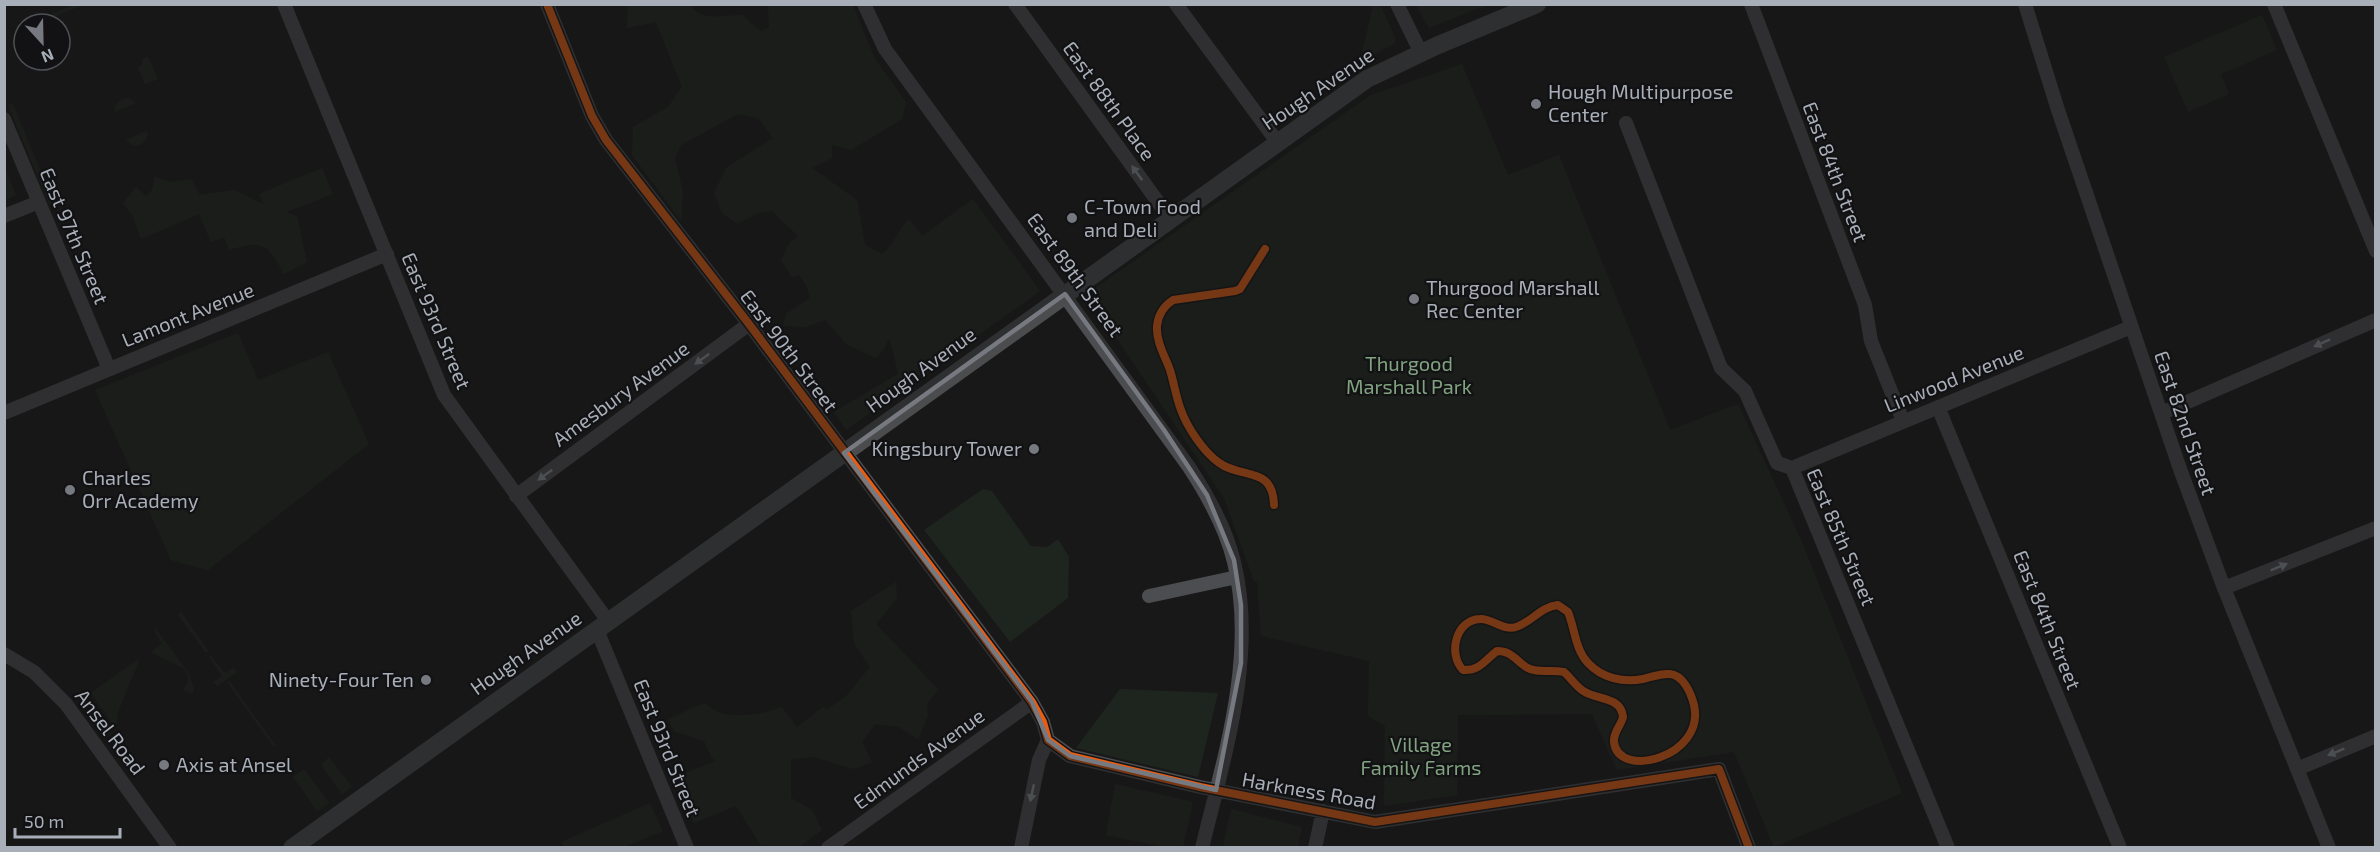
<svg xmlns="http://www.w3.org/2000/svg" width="2380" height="852" font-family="'Exo 2',sans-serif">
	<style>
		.green { fill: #1e251e }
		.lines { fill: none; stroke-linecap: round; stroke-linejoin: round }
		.street { stroke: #4c4d50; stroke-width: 14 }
		.secondary { stroke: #4b4c4e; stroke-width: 18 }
		.cycleway-casing { stroke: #121214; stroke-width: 11 }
		.cycleway { stroke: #e95d12; stroke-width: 8 }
		.oneway { fill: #8d9299 }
		.marked { fill: none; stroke: #767a80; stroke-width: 4.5; stroke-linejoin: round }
		.poi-dot { fill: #767a80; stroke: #121214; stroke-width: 2 }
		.labels { text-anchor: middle; stroke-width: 4.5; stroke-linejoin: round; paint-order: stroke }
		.street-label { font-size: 20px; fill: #a9afb8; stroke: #121214 }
		.poi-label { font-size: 20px; fill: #a9afb8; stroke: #121214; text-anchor: start }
		.park-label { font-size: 20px; fill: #81a380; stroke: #121214 }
	</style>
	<rect width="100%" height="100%" fill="#181818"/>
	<path class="green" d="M74,5H83L35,24H27Z
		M628,5H691C698,22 726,15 742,15L760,31L769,28L768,5H853L875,59L906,102L902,119L851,150L832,145V158L812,168L857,200L865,245L882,254C897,242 897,230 909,219L922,236L973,199L1040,291L846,430L834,412L898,374L891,343L888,339L885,348L876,358L846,344L825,320L805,327L783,326L786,314L810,298L806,285L799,275L792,277L781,260L790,242L799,237L772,211L758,213L737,224L722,213L714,193L727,167L773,138L758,118L738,114L681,145L675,158L683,192L681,221L632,155L633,127L668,107L682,87L656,22L627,28Z
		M1373,5H1380L1396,39L1394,44L1360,62Z
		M1416,5H1487L1429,28Z
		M2262,15L2277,50L2221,74L2229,94L2188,112L2164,57Z
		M148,57L158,79L145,84L138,68L143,63L142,59Z
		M1462,64L1508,175L1559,155L1670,430L1738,404L1802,542L1902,793L1774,847L1734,752L1617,770L1592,714L1458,715L1457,795L1384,806L1385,726L1368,716L1369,661L1261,636L1257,582L1254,581L1224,498L1087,294L1371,95Z
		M129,98L136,103L115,112L114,107L122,99Z
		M13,104L53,202L49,204L8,105Z
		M146,131L148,133C147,142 141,146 132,145L126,140Z
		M4,167L16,195L5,200H4Z
		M322,168L333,194L286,212L297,216L307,262L284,274C267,244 264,239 229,250L224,237L211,242L199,214L141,239L133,217L123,203L136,187L146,196L152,190L155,176L169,182L191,179L200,195L235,190L264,205L259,194Z
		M238,333L258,380L328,352L369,444L208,570L171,560L95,390Z
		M983,489L992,491L1031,546L1047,547L1058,539L1069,557L1068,598L1010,642L924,530Z
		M896,582L897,598L876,624L938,689L927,704L928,716L918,739L899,727L875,724L862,742L872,762L854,769L813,757L791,759V798L812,810L822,830L799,847H762L736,806L694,823L675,777L716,761L712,758L704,741L674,731L668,719L704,703C709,706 715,711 720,713C734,718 770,714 781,706L797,727L823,707L827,710L847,695L870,667L854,644L851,611Z
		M181,612L208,650V652H205L178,615Z
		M155,628L188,672L194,689L192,694L183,690L189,679L185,669L151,652L162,643L154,631Z
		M210,655L225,673L233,668L237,672L217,686L213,682L222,676L209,657Z
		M140,658L118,712L116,729L91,693Z
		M227,682H230L276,746H273Z
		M1120,689L1218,693L1198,777L1076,748Z
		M329,757L352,787L342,794L321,765Z
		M304,769L329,803L317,811L293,777Z
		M1115,784L1193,802L1183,847H1165L1106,835Z
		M650,803L663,831L624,847H564L561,842Z
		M1231,809L1302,827L1298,847H1223Z"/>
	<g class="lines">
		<path class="street" d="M284,4L444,395L608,621
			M547,4L592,116L606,140L749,324L1032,702L1043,722L1048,740L1070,756L1200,787L1375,822L1719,769L1749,848
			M864,4L885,49L1189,467C1208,496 1226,528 1234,562C1257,655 1224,757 1202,848
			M1015,4L1171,220
			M1176,4L1278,143
			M1397,4L1421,53
			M1751,4L1865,305L1871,341L1903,421
			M2025,4L2058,110L2180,469L2224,588L2329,848
			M2274,4L2376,251
			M4,119L109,369
			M1626,123L1721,368L1745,391L1777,463L1792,468L1948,848
			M4,216L39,202
			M1938,407L2120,848
			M4,413L387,254
			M2162,413L2376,320
			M1792,468L2131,327
			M516,496L749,324
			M2224,588L2376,528
			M1149,596L1237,577
			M597,630L687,848
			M4,654L34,672L66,704L170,848
			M2297,769L2376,736
			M828,848L1032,702
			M1021,848L1039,760L1048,740
			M1315,848L1323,811"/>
		<path class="secondary" d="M292,848L1367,79L1436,46L1537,4"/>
		<defs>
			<path id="cycleway" d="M547,4L592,116L606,140L749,324L1032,702L1043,722L1048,740L1070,756L1200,787L1375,822L1719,769L1749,848
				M1265,249L1240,289L1235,291L1173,300C1164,306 1158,315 1157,326C1156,342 1165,356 1170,370C1174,383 1176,397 1181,410C1187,427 1203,451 1218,462C1241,480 1273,465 1274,505
				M1558,605L1568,612C1575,629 1575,649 1588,663C1602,678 1623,683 1643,679C1652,677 1661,673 1670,674C1683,675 1691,693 1694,705C1706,757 1618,780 1614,742C1613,732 1621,726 1623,717C1621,697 1599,700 1585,692C1577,688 1571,678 1564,672C1551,669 1536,674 1526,667C1515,660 1512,651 1497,651C1485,660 1480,671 1463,670C1448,655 1455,620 1480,619C1492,618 1503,631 1516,627C1532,622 1540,607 1558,605Z"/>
		</defs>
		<use href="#cycleway" class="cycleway-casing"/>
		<use href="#cycleway" class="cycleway"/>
	</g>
	<defs><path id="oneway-solid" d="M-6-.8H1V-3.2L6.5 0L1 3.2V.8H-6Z" transform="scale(1.5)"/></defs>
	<g class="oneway">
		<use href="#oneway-solid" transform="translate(1137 173) rotate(-126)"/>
		<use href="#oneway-solid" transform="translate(2322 343) rotate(156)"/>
		<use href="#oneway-solid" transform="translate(702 359) rotate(144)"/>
		<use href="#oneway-solid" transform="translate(545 475) rotate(144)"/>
		<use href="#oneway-solid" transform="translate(2279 567) rotate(-22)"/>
		<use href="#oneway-solid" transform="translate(2336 752) rotate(158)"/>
		<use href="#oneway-solid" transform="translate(1032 793) rotate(102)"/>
	</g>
	<path d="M0 0H2380V852H0ZM1065,294L1164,430L1207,495L1234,560L1241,605V663L1216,790L1070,756L1048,740L1032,702L844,453Z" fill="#181818" fill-opacity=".55" fill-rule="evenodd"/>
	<path class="marked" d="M1065,294L1164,430L1207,495L1234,560L1241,605V663L1216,790L1070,756L1048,740L1032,702L844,453Z"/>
	<g class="poi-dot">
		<circle cx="1536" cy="104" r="6"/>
		<circle cx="1072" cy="218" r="6"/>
		<circle cx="1414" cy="299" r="6"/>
		<circle cx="1034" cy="449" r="6"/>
		<circle cx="70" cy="490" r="6"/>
		<circle cx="426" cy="680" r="6"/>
		<circle cx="164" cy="765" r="6"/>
	</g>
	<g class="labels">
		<g class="street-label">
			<text transform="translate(1318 89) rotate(-34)" y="7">Hough Avenue</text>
			<text transform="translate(1109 101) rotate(54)" y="7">East 88th Place</text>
			<text transform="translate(1835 172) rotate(69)" y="7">East 84th Street</text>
			<text transform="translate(74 236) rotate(67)" y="7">East 97th Street</text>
			<text transform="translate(1075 275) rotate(54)" y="7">East 89th Street</text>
			<text transform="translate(188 315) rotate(-22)" y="7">Lamont Avenue</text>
			<text transform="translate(436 321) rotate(67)" y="7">East 93rd Street</text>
			<text transform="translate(789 351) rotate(53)" y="7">East 90th Street</text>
			<text transform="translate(921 370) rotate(-36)" y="7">Hough Avenue</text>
			<text transform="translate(1954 379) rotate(-22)" y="7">Linwood Avenue</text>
			<text transform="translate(621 394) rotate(-36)" y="7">Amesbury Avenue</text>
			<text transform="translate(2185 423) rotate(71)" y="7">East 82nd Street</text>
			<text transform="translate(1841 537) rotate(67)" y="7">East 85th Street</text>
			<text transform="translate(2047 620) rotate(68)" y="7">East 84th Street</text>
			<text transform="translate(526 653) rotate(-35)" y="7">Hough Avenue</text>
			<text transform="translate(110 732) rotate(53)" y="7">Ansel Road</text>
			<text transform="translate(667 748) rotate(68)" y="7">East 93rd Street</text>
			<text transform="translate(919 759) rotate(-36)" y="7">Edmunds Avenue</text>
			<text transform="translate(1309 791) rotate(10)" y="7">Harkness Road</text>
		</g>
		<g class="poi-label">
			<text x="1548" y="99">Hough Multipurpose<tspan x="1548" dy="23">Center</tspan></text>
			<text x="1084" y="214">C-Town Food<tspan x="1084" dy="23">and Deli</tspan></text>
			<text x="1426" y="295">Thurgood Marshall<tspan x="1426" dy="23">Rec Center</tspan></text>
			<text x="1022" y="456" text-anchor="end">Kingsbury Tower</text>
			<text x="82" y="485">Charles<tspan x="82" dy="23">Orr Academy</tspan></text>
			<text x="414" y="687" text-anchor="end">Ninety-Four Ten</text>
			<text x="176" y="772">Axis at Ansel</text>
		</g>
		<g class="park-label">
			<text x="1409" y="371">Thurgood<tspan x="1409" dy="23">Marshall Park</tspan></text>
			<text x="1421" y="752">Village<tspan x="1421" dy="23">Family Farms</tspan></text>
		</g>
	</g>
	<rect width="2380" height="852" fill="none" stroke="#a9afb8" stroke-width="12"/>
	<g transform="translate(42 42) rotate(158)"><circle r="28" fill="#121214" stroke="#4e5156" stroke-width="1.5"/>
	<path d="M0-4.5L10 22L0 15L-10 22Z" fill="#767a80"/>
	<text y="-9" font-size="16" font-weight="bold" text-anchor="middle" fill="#a9afb8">N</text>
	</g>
	<path d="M15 828v9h105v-9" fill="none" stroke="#a9afb8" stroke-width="3"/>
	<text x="24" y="828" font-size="18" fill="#a9afb8" stroke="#121214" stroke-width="4.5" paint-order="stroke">50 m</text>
</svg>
